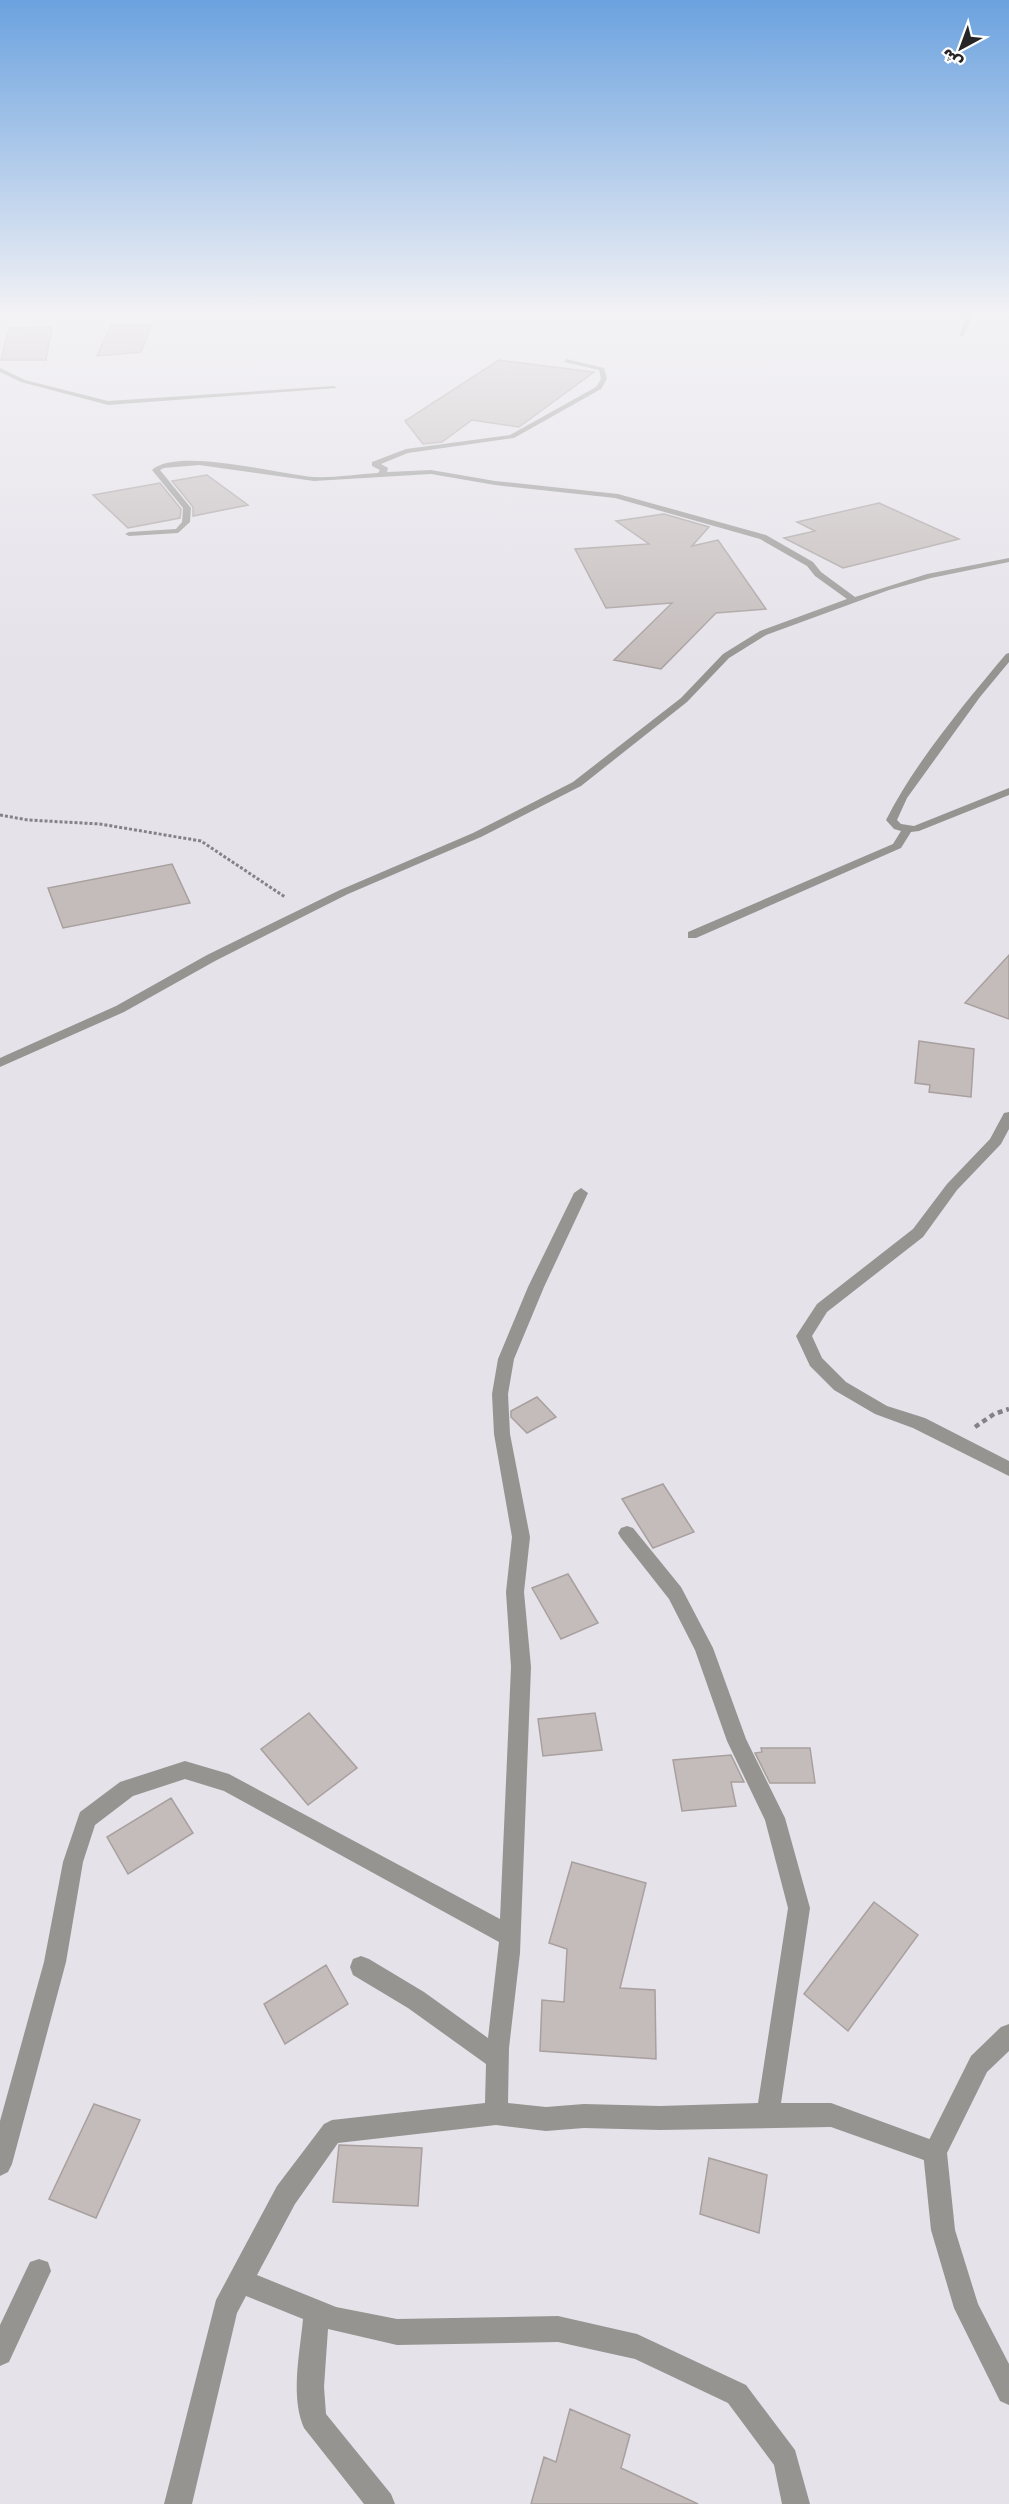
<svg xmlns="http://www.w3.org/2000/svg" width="1009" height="2504" font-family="'DejaVu Sans','Noto Naskh Arabic',sans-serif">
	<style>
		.building { fill: #c4bcbb; stroke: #a8a09f; stroke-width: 1.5 }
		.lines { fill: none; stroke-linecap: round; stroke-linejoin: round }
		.path-far1 { stroke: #848287; stroke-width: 3; stroke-dasharray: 3 2; stroke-linecap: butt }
		.path { stroke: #848287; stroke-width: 4.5; stroke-dasharray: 5 4; stroke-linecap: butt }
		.service { fill: #959491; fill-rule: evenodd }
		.minor { fill: #959491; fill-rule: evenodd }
		.tertiary { fill: #959491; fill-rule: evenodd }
	</style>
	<rect width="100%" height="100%" fill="#e5e2e9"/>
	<path class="building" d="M111,325H152L141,352L97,356Z
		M52,327L46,360H1L9,328Z
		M499,360L594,372L519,427L472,420L442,442L423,444L405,421Z
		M207,475L248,505L193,516V507L172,481Z
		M160,483L181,509L180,518L128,528L93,495Z
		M879,503L959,539L843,568L784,538L815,531L797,522Z
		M664,514L709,527L692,546L718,540L766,609L716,613L661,669L614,660L672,603L606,608L575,549L649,544L616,521Z
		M172,864L190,903L63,928L48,888Z
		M1009,955V1019L965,1003Z
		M919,1041L974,1049L971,1097L929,1092L930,1085L915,1083Z
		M537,1397L556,1417L527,1433L511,1417V1411Z
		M663,1484L694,1532L653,1548L622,1499Z
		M568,1574L598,1623L561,1639L532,1588Z
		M309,1713L357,1768L308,1805L261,1749Z
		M595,1713L602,1750L543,1756L538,1719Z
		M761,1748H810L815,1783H770L755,1753L762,1752Z
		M731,1755L744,1782H731L736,1806L682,1811L673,1760Z
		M171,1798L193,1833L128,1874L107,1837Z
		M572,1862L646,1883L620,1988L655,1990L656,2059L540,2051L542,2000L564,2002L567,1949L549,1943Z
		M874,1902L918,1935L848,2031L804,1994Z
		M326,1965L348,2004L285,2044L264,2004Z
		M94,2104L140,2120L96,2218L49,2199Z
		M339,2145L422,2148L418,2206L333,2202Z
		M709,2158L767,2175L759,2233L700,2214Z
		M570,2409L630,2435L621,2468L698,2504H531L544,2457L556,2462Z"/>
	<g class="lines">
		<path class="path-far1" d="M0,815L28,820L100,824L201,841L285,897"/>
		<path class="path" d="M975,1427L994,1414L1009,1409"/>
		<path class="service" d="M967,316H973L963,336H959Z"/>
		<path class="minor" d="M566,359L604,368L607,379L601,389L514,438L408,453L381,464L388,468L387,472L431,470L495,481L618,494L766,535L813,562L821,572L855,597L927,574L1009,558V562L931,578L889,590L766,635L729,658L687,702L581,786L481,837L348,894L215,961L124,1012L0,1067V1058L116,1006L207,955L340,890L473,833L573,782L681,698L723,654L760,631L847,599L815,576L807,566L760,539L615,498L495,485L431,474L314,481L199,465L164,468L160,470L191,508L190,522L178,533L129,536L125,534L129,532L176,529L182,522L183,508L152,470C177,447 278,474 313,477C334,478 357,474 378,473L380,470L372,466V462L406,449L510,435L596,387L601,379L599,370L564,362Z
			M0,368L25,380L108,401L334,386L337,388L108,405L21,382L0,372Z
			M1009,653V662L980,697L907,798L897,820L901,824L914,826L1009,788V795L919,831L911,832L901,848L696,938H688V932L893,844L901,831L894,829L886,820C914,764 965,703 1006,654Z
			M1009,1112V1129L1001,1144L957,1190L923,1237L827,1312L812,1336L822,1358L846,1382L887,1406L925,1418L1009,1461V1476L913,1428L875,1414L834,1390L810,1366L796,1336L817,1304L913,1229L947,1184L990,1139L1004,1113Z
			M581,1188L588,1193L544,1287L514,1359L508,1394L510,1434L530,1537L524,1592L531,1667L520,1953L509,2048L508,2103L546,2107L584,2104L660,2106L758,2103L788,1908L765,1820L727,1741L695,1650L669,1599L621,1538L618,1533L621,1528L627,1526L633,1528L681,1587L713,1648L746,1739L785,1818L810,1908L781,2103H831L943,2144L947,2152L943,2160L935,2164L831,2127L660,2130L584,2128L546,2131L496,2125L338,2143L295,2204L257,2275L336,2307L397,2319L558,2316L637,2334L746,2385L795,2450L810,2504H782L774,2465L728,2403L635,2359L558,2342L397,2345L328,2329L324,2387L326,2414L391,2494L395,2504H364L304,2428C290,2396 300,2353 303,2319L246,2296L237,2313L192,2504H164L216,2300L277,2186L324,2124L332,2120L485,2103L486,2064L408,2008L353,1975L350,1967L353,1959L361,1956L369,1959L424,1992L488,2038L499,1942L224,1791L185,1779L133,1796L95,1825L83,1862L66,1962L12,2164L8,2172L0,2176V2121L44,1962L63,1862L80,1812L120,1782L185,1761L229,1774L500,1919L511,1667L506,1592L512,1537L494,1434L492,1394L498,1359L528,1287L574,1193Z
			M39,2259L48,2262L51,2271L9,2362L0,2366V2325L30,2262Z"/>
		<path class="tertiary" d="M1009,2024V2051L987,2072L947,2153L955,2230L978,2304L1009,2364V2405L1000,2401L954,2308L931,2230L923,2152L971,2056L1001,2027Z"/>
	</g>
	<linearGradient id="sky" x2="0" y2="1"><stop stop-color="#6ba2df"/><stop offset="0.47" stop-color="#f3f2f5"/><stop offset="1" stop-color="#f3f2f5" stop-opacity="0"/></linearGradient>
	<rect width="1009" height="666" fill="url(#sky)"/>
	<g transform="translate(961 48) rotate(221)" stroke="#ffffff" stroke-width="4.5" paint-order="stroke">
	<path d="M0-4.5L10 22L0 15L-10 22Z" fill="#252426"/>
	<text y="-9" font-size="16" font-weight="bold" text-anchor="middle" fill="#252426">ش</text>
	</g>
</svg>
